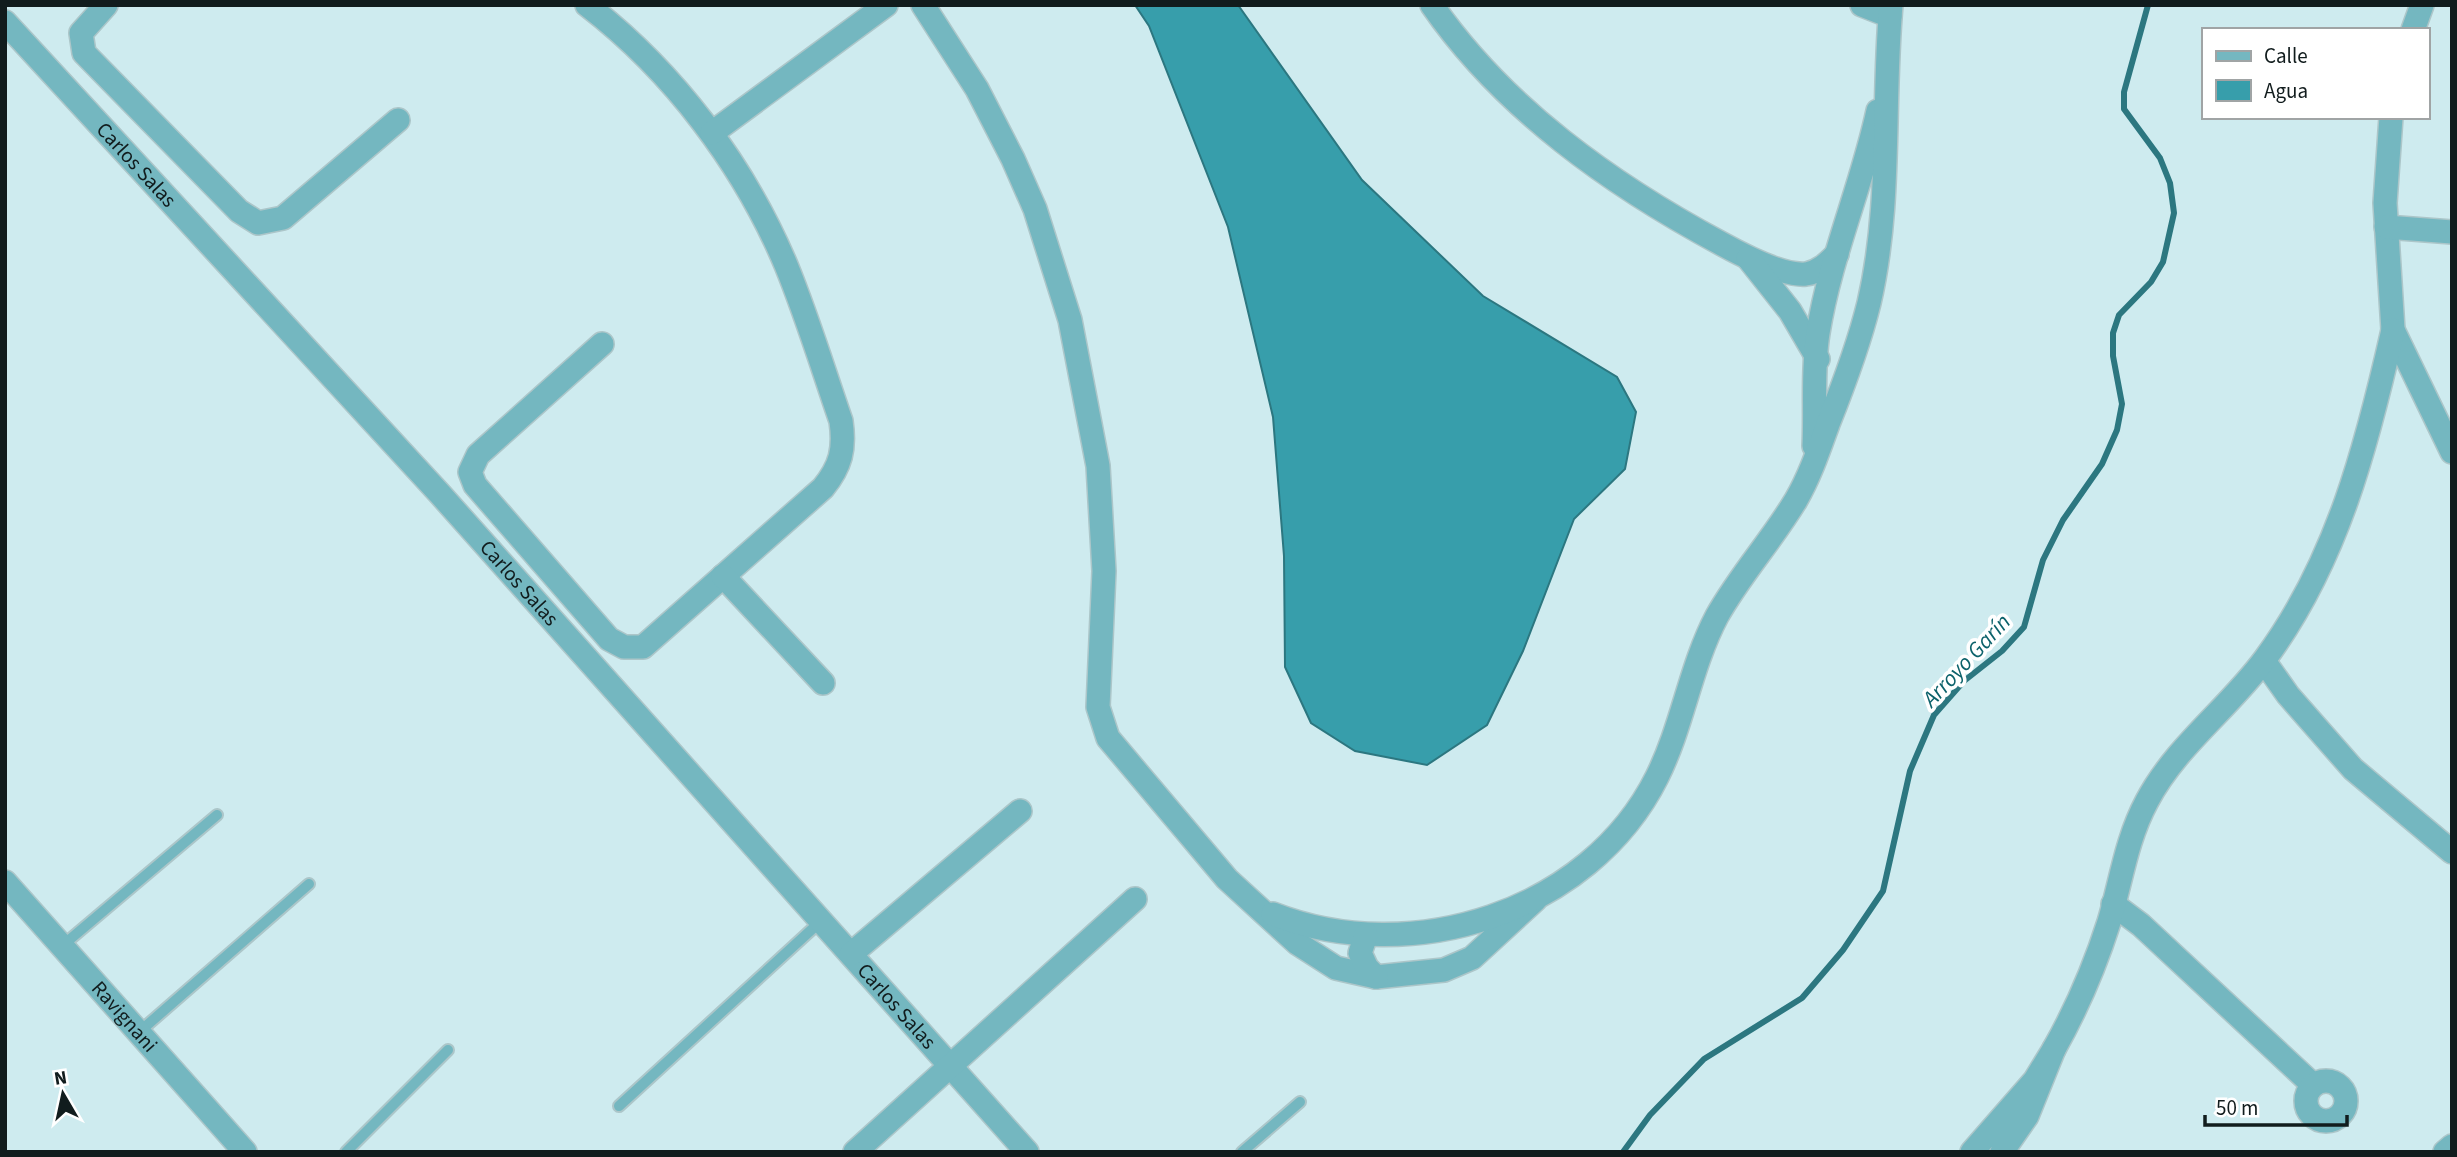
<svg xmlns="http://www.w3.org/2000/svg" width="2457" height="1157" font-family="'Source Sans 3',sans-serif">
	<style>
		.water { fill: #379eab; stroke: #2c7780; stroke-width: 2 }
		.lines { fill: none; stroke-linecap: round; stroke-linejoin: round }
		.stream { stroke: #2c7780; stroke-width: 6 }
		.service-casing { stroke: #acc6c9; stroke-width: 14 }
		.minor-casing { stroke: #acc6c9; stroke-width: 26 }
		.service { stroke: #74b7c0; stroke-width: 10 }
		.minor { stroke: #74b7c0; stroke-width: 23 }
		.labels { text-anchor: middle; stroke-width: 7; stroke-linejoin: round; paint-order: stroke }
		.street-label { font-size: 21px; fill: #111c1d; stroke: #fff }
		.water-label { font-size: 23px; font-style: italic; fill: #0c626b; stroke: #fff }
	</style>
	<rect width="100%" height="100%" fill="#ceebef"/>
	<path class="water" d="M1135,5H1238L1362,180L1483,296L1617,377L1636,412L1625,469L1574,519L1523,651L1487,725L1427,765L1355,751L1311,723L1285,667L1284,556L1273,417L1228,227L1149,26Z"/>
	<g class="lines">
		<path class="stream" d="M1623,1152L1650,1115L1704,1059L1802,998L1843,950L1883,891L1910,771L1934,715L1964,681L2002,651L2024,627L2043,560L2063,520L2102,464L2117,430L2122,404L2113,356V333L2119,315L2151,282L2163,262L2174,213L2170,183L2160,158L2124,109V92L2148,5"/>
		<defs>
			<path id="service" d="M62,946L217,815
				M138,1033L309,884
				M619,1106L821,921
				M346,1152L448,1050
				M1242,1152L1300,1102"/>
			<g id="minor">
				<path d="M106,5L81,33L84,53L239,211L258,223L283,218L398,120"/>
				<path d="M587,5C673,71 744,165 786,265C807,316 823,369 841,421C845,449 841,466 823,488L643,647H624L609,639L475,485L470,472L478,455L602,344"/>
				<path d="M923,5L977,89L1013,159L1035,209L1070,320L1098,466L1104,571L1098,707L1108,738L1227,879L1297,943L1336,968L1376,977L1444,970L1472,958L1535,900"/>
				<path d="M1432,5C1504,109 1612,185 1722,244C1742,255 1783,276 1806,274C1819,272 1828,263 1837,254"/>
				<path d="M1862,5L1890,16"/>
				<path id="s1" d="M5,22L440,494L1027,1152"/>
				<path d="M2413,30L2422,5"/>
				<path d="M2391,117L2385,203L2393,330L2452,452"/>
				<path d="M712,133L886,5"/>
				<path d="M2386,227L2452,232"/>
				<path d="M1748,258L1790,311L1818,359"/>
				<path d="M1814,446C1816,408 1812,371 1818,333C1830,257 1862,186 1878,111"/>
				<path d="M723,576L823,683"/>
				<path d="M2264,661L2288,695L2353,769L2452,852"/>
				<path id="s2" d="M5,882L245,1152"/>
				<path d="M2113,904L2141,925L2313,1085"/>
				<path d="M1273,914C1411,968 1589,913 1657,777C1683,725 1690,667 1717,616C1740,575 1772,540 1796,500C1810,476 1819,449 1828,424C1844,384 1859,344 1869,303C1892,204 1882,105 1891,5"/>
				<path d="M1366,935L1360,953L1367,968L1376,977"/>
				<path d="M851,954L1020,811"/>
				<path d="M2054,1049C2076,1010 2095,966 2109,922C2121,882 2126,840 2147,801C2176,746 2228,709 2265,659C2337,562 2367,445 2393,330"/>
				<circle cx="2326" cy="1101" r="20"/>
				<path d="M855,1152L1135,899"/>
				<path d="M1972,1152L2035,1080L2054,1049L2027,1116L2002,1152"/>
				<path d="M2445,1152L2452,1146"/>
			</g>
		</defs>
		<use href="#service" class="service-casing"/>
		<use href="#minor" class="minor-casing"/>
		<use href="#service" class="service"/>
		<use href="#minor" class="minor"/>
	</g>
	<g class="labels">
		<g class="street-label">
			<text dy="7" stroke="none"><textPath href="#s1" startOffset="194">Carlos Salas</textPath></text>
			<text dy="7" stroke="none"><textPath href="#s1" startOffset="761">Carlos Salas</textPath></text>
			<text dy="7" stroke="none"><textPath href="#s1" startOffset="1328">Carlos Salas</textPath></text>
			<text dy="7" stroke="none"><textPath href="#s2" startOffset="180">Ravignani</textPath></text>
		</g>
		<g class="water-label">
			<text transform="translate(1966 660) rotate(-47)" y="8">Arroyo Garín</text>
		</g>
	</g>
	<rect width="2457" height="1157" fill="none" stroke="#111c1d" stroke-width="14"/>
	<rect x="2202" y="28" width="228" height="91" fill="#ffffff" stroke="#a0a4a5" stroke-width="2"/>
	<rect x="2216" y="51" width="35" height="10" fill="#74b7c0" stroke="#a0a4a5" stroke-width="2"/>
	<text x="2264" y="63" font-size="21" fill="#111c1d">Calle</text>
	<rect x="2216" y="80" width="35" height="21" fill="#379eab" stroke="#a0a4a5" stroke-width="2"/>
	<text x="2264" y="98" font-size="21" fill="#111c1d">Agua</text>
	<g transform="translate(63 1094) rotate(351)" stroke="#ffffff" stroke-width="5" paint-order="stroke">
	<path d="M0-5L12 26L0 18L-12 26Z" fill="#111c1d"/>
	<text y="-10" font-size="19" font-weight="bold" text-anchor="middle" fill="#111c1d">N</text>
	</g>
	<path d="M2205 1115v10h142v-10" fill="none" stroke="#111c1d" stroke-width="3.5"/>
	<text x="2216" y="1115" font-size="21" fill="#111c1d" stroke="#ffffff" stroke-width="5" paint-order="stroke">50 m</text>
</svg>
